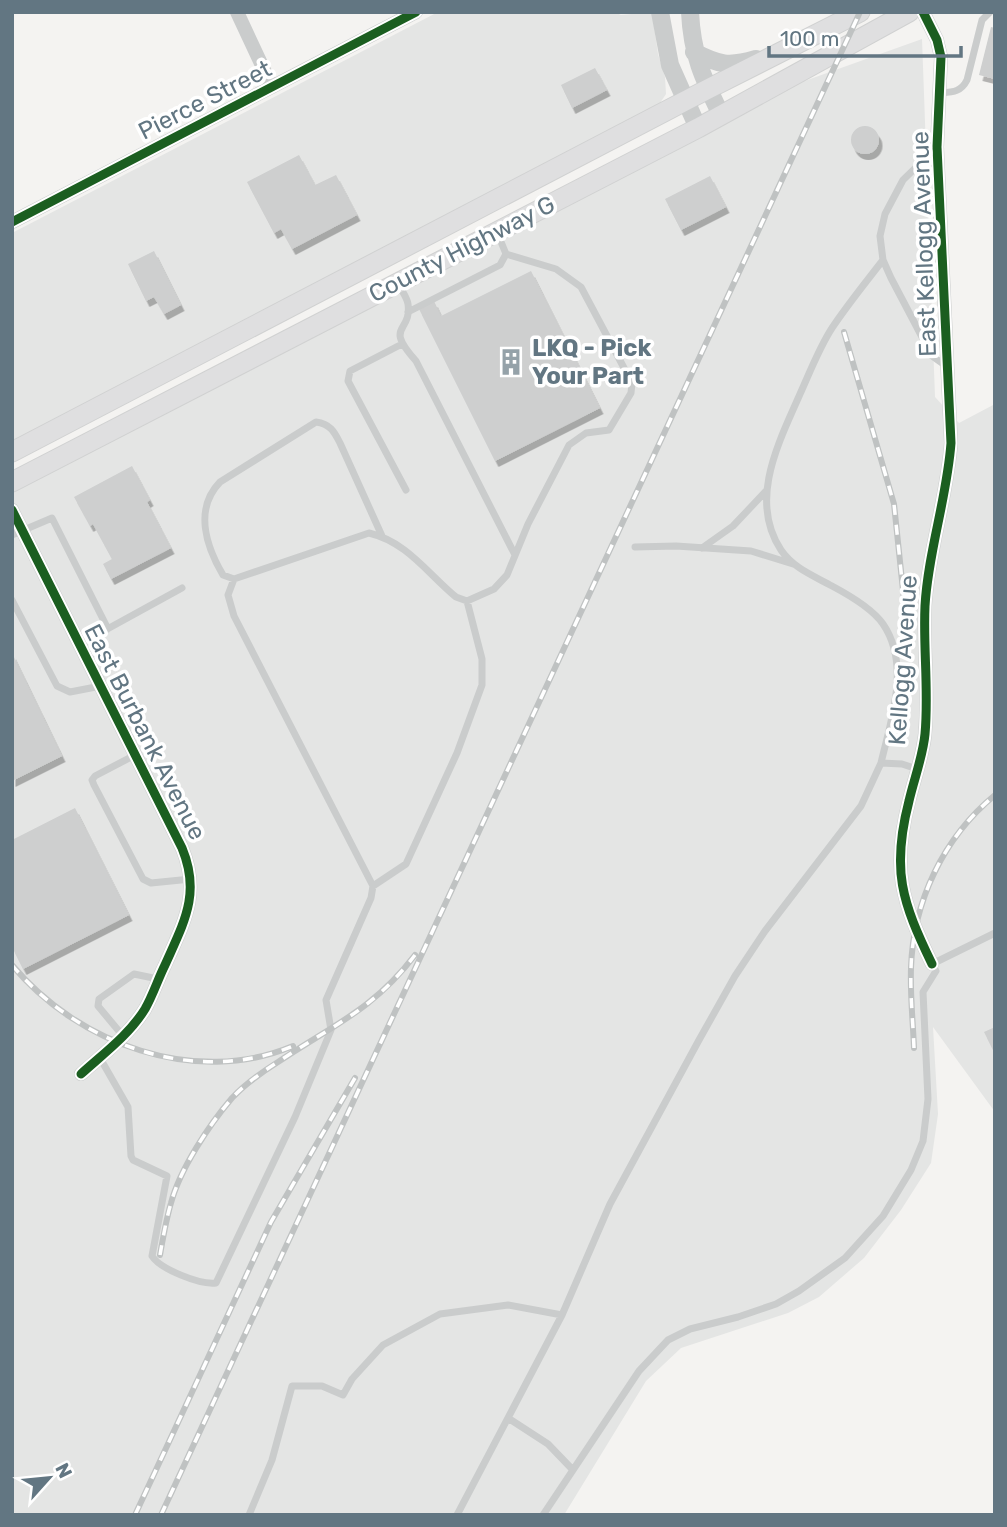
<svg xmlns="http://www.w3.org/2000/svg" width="1007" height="1527" font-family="Rubik,sans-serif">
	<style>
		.built { fill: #e4e5e4 }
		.building { fill: #cecfcf; filter: url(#shadow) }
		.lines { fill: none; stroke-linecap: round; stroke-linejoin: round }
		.secondary-casing { stroke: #d0d1d1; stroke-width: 21 }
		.service { stroke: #cacccc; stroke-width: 7 }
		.minor { stroke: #cacccc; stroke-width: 14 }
		.tertiary { stroke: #cacccc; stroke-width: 18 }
		.secondary { stroke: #dfdfe0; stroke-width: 19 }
		.rail-casing { stroke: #bfc2c2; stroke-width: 6 }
		.rail { stroke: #fff; stroke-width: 3.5; stroke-dasharray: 10; stroke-linecap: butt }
		.cycleway-casing { stroke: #fff; stroke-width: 13 }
		.cycleway { stroke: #1b5e20; stroke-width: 9 }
		.labels { text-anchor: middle; stroke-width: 7; stroke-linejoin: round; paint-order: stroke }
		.street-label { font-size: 24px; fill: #627682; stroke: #fff }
		.poi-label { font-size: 24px; font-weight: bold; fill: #627682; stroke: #fff; text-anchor: start }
	</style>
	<defs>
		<filter id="shadow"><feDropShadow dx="3.5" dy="6" stdDeviation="0" flood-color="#0004"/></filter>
	</defs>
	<rect width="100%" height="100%" fill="#f4f3f1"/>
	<path class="built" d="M438,12H614L621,15L652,12L658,54L665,77L666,94L658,106L12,443V233Z
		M922,39L935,397L959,423L995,404V1112L933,1027L938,1114L931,1163L901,1210L864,1258L819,1297L788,1313L681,1348L646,1381L564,1515H12V493L739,117L799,83Z"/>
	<path class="building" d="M991,27L995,28V79L979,75Z
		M595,68L607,90L572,108L561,85Z
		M851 140a14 14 0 1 1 28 0a14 14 0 1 1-28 0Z
		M299,155L315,185L336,175L357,215L292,249L281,229L274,233L247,182Z
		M710,176L726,207L681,230L665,199Z
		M154,251L181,305L164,314L154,297L146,301L128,264Z
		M531,271L600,408L495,461L419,309L434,301L441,316Z
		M132,466L150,500L147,502L171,548L111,579L103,564L112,559L93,524L90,526L74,497Z
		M12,653L62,756L12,781Z
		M75,808L129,915L23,969L12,947V840Z
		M995,1027V1054L984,1032Z"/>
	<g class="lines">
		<defs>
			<path id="secondary" d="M12,452L708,89L860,12
				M12,482L698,128L909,12"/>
		</defs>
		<use href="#secondary" class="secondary-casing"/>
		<path class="service" d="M940,93C953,92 961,92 967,80L982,20L990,12
			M937,147L903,180L885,214L880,236L883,260L891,278L932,356L946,366
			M398,283C401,290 407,297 408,304C412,334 383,324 416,361L515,555
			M408,312L500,265L506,254L497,232
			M402,344L350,371L348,381L406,490
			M12,535L52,518L108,629
			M382,536L340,443C334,431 330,424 316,422L220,482C194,509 206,546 223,575L234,579L369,533C407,542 427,573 456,597L467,601L494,589L507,575L528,524L569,445L586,433L609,430L631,393L632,383L581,287L556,269L506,254
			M635,547L676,546L751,551L793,564
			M702,548L733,526L767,490
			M12,600L57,686L70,692L101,686
			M80,644L182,588
			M135,755L95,776L92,780L94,785L143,879L151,883L191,879
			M881,763C891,720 911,665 883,624C872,608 849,595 832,586C814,576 793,568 781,550C748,500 779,442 800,394C810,372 819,348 832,328C848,304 866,282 883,260
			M373,886L406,864L457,753L482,685V659L467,601
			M123,1036L98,1006L99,999L134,974L158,979
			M100,1058L128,1107L131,1156L133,1160L167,1176L152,1256C160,1269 200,1285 216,1283L295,1117L331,1030L326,1000L371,898L373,886L234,616L228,595L234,579
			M508,1418L548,1444L572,1469
			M249,1515L272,1460L292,1386H322L343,1395L352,1379L383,1345L440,1314L508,1305L562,1315
			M457,1515L562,1315L610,1204L699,1040L735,976L765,931L861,806L881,763L902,764L917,769
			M543,1515L639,1371L668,1340L690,1329L738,1317L776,1304L799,1291L845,1258L883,1216L911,1170L923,1141L928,1099L923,992L936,971L932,964L995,933"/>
		<path class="minor" d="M237,12L272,87
			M923,12L937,40L941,57L937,147L951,443C947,498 928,552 925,606C923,648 929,691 925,734C923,756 914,779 909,801C891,870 902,902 932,964
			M12,222L416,12
			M12,510L182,848C201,894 184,922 165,965C158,979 153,995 145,1009C129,1035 103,1054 81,1074"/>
		<path class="tertiary" d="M660,12L670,65L698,128
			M690,12C692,55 703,78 721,115
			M694,52C719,65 729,67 756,59"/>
		<use href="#secondary" class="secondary"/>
		<defs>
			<path id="rail" d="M844,332L894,504L906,619
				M12,965C78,1044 195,1087 293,1046
				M914,1048C913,1022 910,995 911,968C913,901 944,837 995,795
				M160,1255C163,1238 166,1220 171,1203C180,1169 209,1125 232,1098C245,1084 262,1072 278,1062C333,1025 373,1010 415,955
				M135,1515L271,1222L355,1078
				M161,1515L860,12"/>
		</defs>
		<use href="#rail" class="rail-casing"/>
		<use href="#rail" class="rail"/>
		<defs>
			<path id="cycleway" d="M923,12L937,40L941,57L937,147L951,443C947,498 928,552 925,606C923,648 929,691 925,734C923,756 914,779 909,801C891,870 902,902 932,964
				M12,222L416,12
				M12,510L182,848C201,894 184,922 165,965C158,979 153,995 145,1009C129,1035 103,1054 81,1074"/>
		</defs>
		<use href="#cycleway" class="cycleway-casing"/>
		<use href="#cycleway" class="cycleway"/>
	</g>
	<defs>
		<symbol id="building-bare" viewBox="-9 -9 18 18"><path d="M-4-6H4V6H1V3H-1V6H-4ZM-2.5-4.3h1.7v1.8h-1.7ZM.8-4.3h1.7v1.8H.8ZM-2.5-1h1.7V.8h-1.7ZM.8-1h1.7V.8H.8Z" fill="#95a2a9" stroke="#fff" stroke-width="2.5" paint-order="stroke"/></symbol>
	</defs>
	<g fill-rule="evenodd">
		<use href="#building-bare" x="492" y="343" width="38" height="38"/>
	</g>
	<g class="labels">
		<g class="street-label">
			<text transform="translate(205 100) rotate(-27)" y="8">Pierce Street</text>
			<text transform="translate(924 244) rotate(-92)" y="8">East Kellogg Avenue</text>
			<text transform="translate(462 249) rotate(-27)" y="8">County Highway G</text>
			<text transform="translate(903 660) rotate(-86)" y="8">Kellogg Avenue</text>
			<text transform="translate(145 732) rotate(63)" y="8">East Burbank Avenue</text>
		</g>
		<g class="poi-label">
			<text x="532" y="356">LKQ - Pick<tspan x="532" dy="28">Your Part</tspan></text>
		</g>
	</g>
	<rect width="1007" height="1527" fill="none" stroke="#627682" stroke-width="28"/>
	<g transform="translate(49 1478) rotate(63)" stroke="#ffffff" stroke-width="5" paint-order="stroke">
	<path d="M0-5L12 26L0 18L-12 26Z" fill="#627682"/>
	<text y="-10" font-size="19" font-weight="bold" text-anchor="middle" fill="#627682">N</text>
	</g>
	<path d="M769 46v10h192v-10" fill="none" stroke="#627682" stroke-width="3.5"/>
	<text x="780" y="46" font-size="21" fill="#627682" stroke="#ffffff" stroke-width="5" paint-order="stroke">100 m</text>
</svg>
